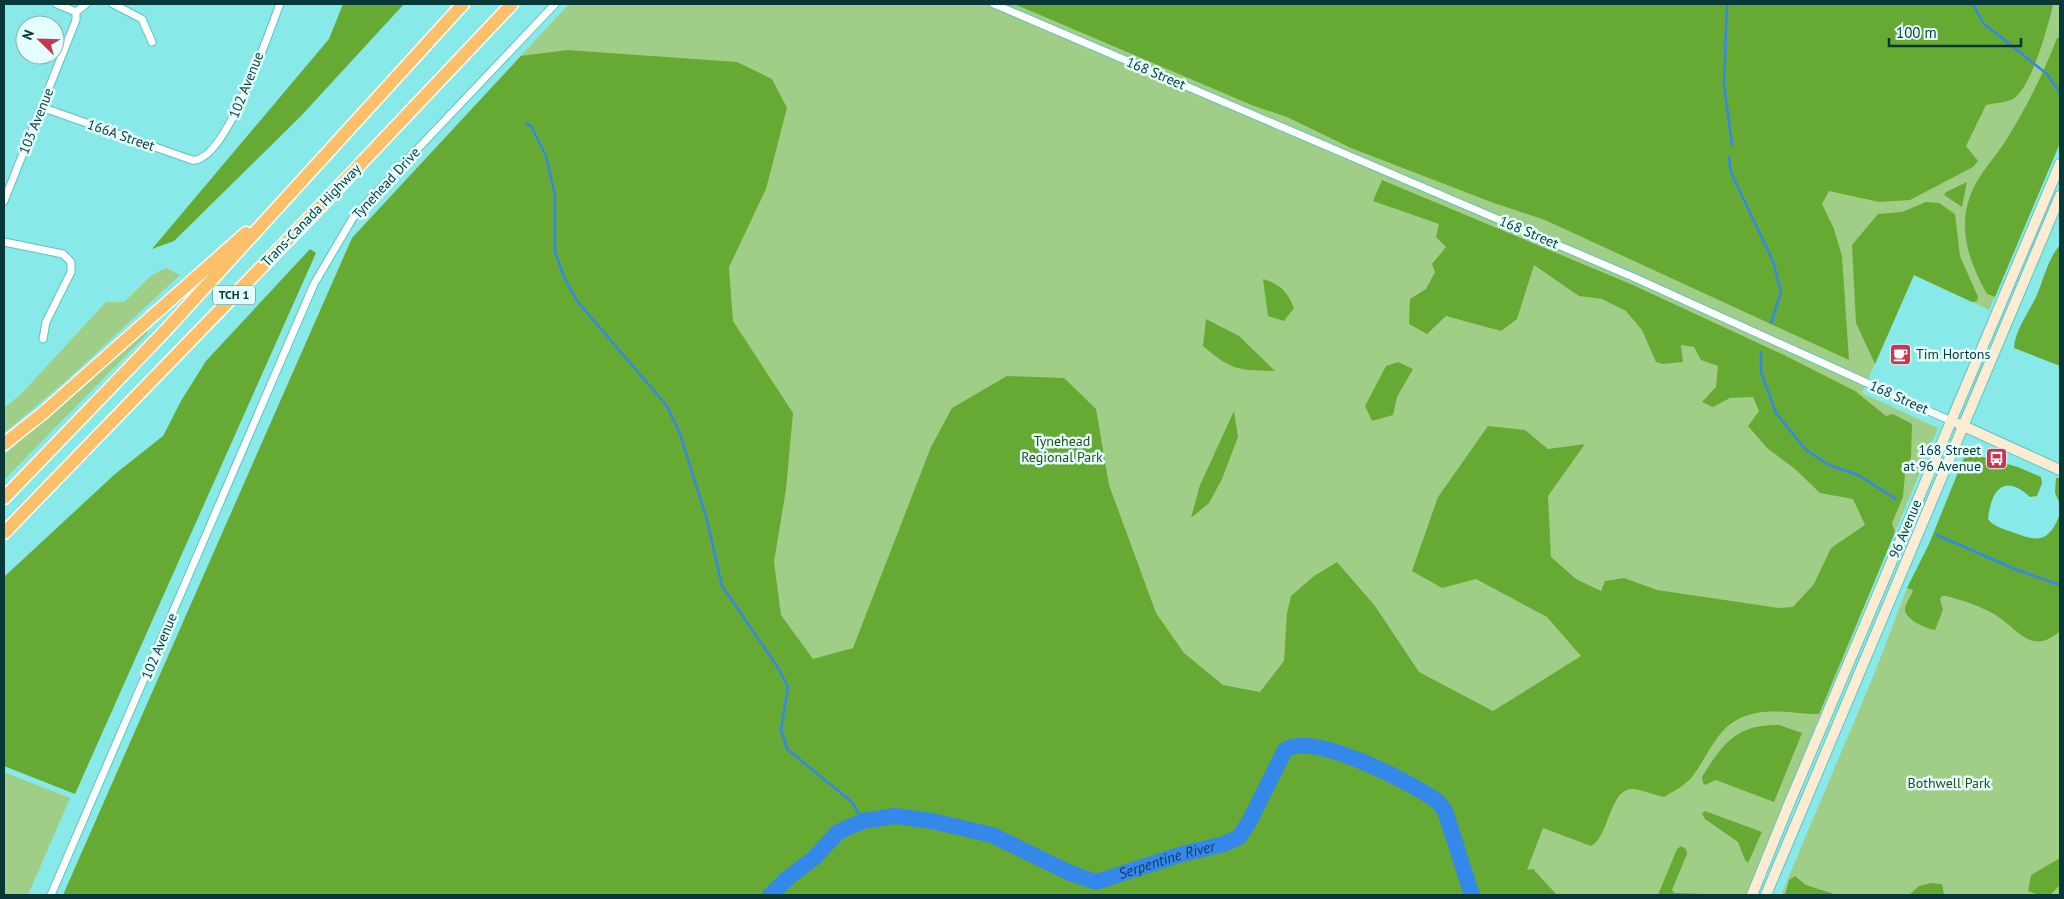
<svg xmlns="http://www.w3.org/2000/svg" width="2064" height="899" font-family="'PT Sans',sans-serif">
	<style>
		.green { fill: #a1ce87 }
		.forest { fill: #6a3 }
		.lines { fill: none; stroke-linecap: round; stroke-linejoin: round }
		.stream { stroke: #3488e9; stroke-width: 2.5 }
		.river { stroke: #3488e9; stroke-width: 16 }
		.minor-casing { stroke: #5fc2c2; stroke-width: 9 }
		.secondary-casing { stroke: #5fc2c2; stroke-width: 12 }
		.motorway-casing { stroke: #fff; stroke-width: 15 }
		.minor { stroke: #fff; stroke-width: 7 }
		.secondary { stroke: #feecd2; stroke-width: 10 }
		.motorway { stroke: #fcc06a; stroke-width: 12 }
		.labels { text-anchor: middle; stroke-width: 5; stroke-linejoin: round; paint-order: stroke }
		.shield { fill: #e3fefd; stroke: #4a7272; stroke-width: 1 }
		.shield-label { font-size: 12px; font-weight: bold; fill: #093636 }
		.street-label { font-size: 14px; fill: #093636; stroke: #e3fefd }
		.poi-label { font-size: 14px; fill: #093636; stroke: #e3fefd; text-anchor: start }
		.park-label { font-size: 14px; fill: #2d491b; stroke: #e3fefd }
		.water-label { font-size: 15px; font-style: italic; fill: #16365d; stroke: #e3fefd }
	</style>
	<rect width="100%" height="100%" fill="#87eae9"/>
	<path class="green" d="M569,4H2060V143L1989,310L1914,275L1862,393L1938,428L1746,895H63L352,238Z
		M166,268L180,275L67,380L4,433V408L21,394L106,302H124L152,275Z
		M145,330L148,333L4,480V455Z
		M2060,574V895H1781L1875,672L1907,588Z
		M4,772L70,798L28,895H4Z"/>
	<path class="forest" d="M343,4H404L301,116L174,241L152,249L329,39Z
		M1014,4H2053C2049,24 2031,89 2013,99C2005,103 1994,103 1986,105L1966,146L1978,161L1973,167L1910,200L1879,202L1829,191L1822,204L1834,229L1842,256L1849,360L1545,220L1491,202L1351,148L1287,117L1254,106Z
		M2060,37V143L1995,297L1987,294C1966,257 1954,218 1979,178C1988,164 1999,152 2008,137C2027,106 2044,72 2057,38Z
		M567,50L737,62L772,79L787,108L766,189L729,267L733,321L793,413L786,489L774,562L781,615L813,659L853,648L931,447L952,408L1007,376L1064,378L1096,409L1109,485L1156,613L1184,653L1223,685L1260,692L1284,661L1287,613L1291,596L1314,576L1337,562L1375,606L1419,672L1493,711L1581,656L1547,617L1476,579L1442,588L1412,571L1438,497L1488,426L1525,430L1548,449L1585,444L1548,496L1551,557L1576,579L1601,591L1605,581L1624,578L1657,590L1779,608L1793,607L1814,584L1831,548L1865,525L1853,499L1820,493L1795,469L1767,448L1748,426L1759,411L1753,397L1730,398L1713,407L1702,402L1716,387L1718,366L1701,360L1694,347L1681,345L1683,362L1663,364L1656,362L1642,330L1626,311L1602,299L1579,296L1534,265L1517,319L1501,331L1446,316L1427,334L1409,324L1410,299L1426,289L1435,272L1432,264L1446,247L1436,237L1439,224L1373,201L1382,180L1633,285L1788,357L1855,391L1886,416L1893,414L1912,424L1911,458L1905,474L1903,497L1892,523L1895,532L1819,714C1800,714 1781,710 1762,712C1718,718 1714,748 1692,777C1684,786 1674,791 1664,797C1654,795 1643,790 1633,789C1609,788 1610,836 1591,846L1543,828L1527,870L1533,869L1557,895H63L352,238L521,56Z
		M1967,182L1962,207L1944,195L1946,192Z
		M1926,202L1939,203L1955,214L1960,256L1978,297L1977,301L1972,302L1914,275L1875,364L1856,323L1852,245L1878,214L1902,212Z
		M2060,245V366L2014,348C2015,330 2029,312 2037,295C2044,278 2048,259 2060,245Z
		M310,249L316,253L75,794L4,766V577L115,474L163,436L181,401L206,361Z
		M1263,279C1280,284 1287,291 1294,308L1284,321L1268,316Z
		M1206,319L1239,336L1275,371C1238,370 1232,371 1203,346Z
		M1398,362L1413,369L1397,397L1393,415L1372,421L1365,406L1386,366Z
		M1234,411L1238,437L1222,479L1209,503L1191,518L1200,485Z
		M1972,454L2018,467L2041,477L2042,483L2037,496L2030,497C2004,473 1991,490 1988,519C1993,526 2001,528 2009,531C2035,540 2047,547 2060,514V631C2031,657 2018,628 1994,614C1980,606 1962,600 1946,596H1942L1940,599L1943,610L1935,630C1927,629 1906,620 1905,610C1905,603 1911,597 1913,590L1907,588L1929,544L1963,460L1966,456Z
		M2056,478H2060V504L2055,493Z
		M1779,725L1802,733L1774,802L1716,780L1705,785L1703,783L1702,777C1723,743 1737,724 1779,725Z
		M1705,811L1762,832L1748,863L1745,860L1738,842L1705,819L1702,814Z
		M1681,846L1686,849L1687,854L1672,890L1674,893L1733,895H1658L1677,849Z
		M2060,858V885L2050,895H2039L2028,891L2031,875Z
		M1795,876L1806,885L1837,895H1785L1789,880Z
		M1931,883L1942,884L1944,895H1909L1919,886Z"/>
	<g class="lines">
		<path class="stream" d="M1727,4L1724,84L1732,145
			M1973,4L1983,23L2047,74L2060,93
			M526,124L531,126L546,156L555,195V252L564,277L577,301L667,406L680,434L707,520L722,586L777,666L788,687L781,730L787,749L852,802L863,821
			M1729,157L1730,168L1734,179L1773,261L1781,292L1771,323
			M1761,352V372L1776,413L1806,450L1829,465L1858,475L1896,499
			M1937,535L2017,570L2060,585"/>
		<path class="river" id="s1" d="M770,895L789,877L814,858L838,832L863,821L895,816L932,821L992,835L1070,873L1096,882L1182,854L1224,844L1239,837L1249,822L1285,750C1311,730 1415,784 1438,802L1445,811L1472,895"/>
		<defs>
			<path id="minor" d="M57,4L76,12L86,4
				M113,4L142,19L152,42
				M994,4L1633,277L1951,421
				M41,107L192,160C225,165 269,31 280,4
				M4,201L76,20V12
				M4,242L63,254L71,262V272L46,322L43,339
				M51,895L314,284L354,216L555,4"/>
			<path id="secondary" d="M1959,424L2060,470
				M1752,895L1789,804L2060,164
				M1766,895L2060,196"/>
			<path id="motorway" d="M4,444L43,413L246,233
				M4,498L165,331L463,4
				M4,533L315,212L512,4"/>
		</defs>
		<use href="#minor" class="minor-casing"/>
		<use href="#secondary" class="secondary-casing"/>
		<use href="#motorway" class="motorway-casing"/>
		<use href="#minor" class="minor"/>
		<use href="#secondary" class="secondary"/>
		<use href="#motorway" class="motorway"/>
	</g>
	<defs>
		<symbol id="cafe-square" viewBox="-11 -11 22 22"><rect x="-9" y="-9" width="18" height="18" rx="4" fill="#c73752" stroke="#e3fefd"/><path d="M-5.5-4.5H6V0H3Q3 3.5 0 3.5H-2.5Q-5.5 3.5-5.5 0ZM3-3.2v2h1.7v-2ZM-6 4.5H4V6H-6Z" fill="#fff"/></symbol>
		<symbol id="bus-square" viewBox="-11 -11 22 22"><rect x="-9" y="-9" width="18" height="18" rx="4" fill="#c73752" stroke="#e3fefd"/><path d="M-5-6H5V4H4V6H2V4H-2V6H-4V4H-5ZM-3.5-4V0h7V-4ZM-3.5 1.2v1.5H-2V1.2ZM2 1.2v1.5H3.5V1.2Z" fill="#fff"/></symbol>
	</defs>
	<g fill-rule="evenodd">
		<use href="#cafe-square" x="1888" y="342" width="25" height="25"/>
		<use href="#bus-square" x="1984" y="446" width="25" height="25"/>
	</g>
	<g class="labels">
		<rect class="shield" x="213" y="285.5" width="42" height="19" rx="4"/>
		<g class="shield-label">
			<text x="234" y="299">TCH 1</text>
		</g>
		<g class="street-label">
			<text transform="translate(1156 73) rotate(23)" y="5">168 Street</text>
			<text transform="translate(246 85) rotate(-68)" y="5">102 Avenue</text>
			<text transform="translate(36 121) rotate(-68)" y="5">103 Avenue</text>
			<text transform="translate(121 135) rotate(19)" y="5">166A Street</text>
			<text transform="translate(386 183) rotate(-47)" y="5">Tynehead Drive</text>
			<text transform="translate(311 215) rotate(-46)" y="5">Trans-Canada Highway</text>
			<text transform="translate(1529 232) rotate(23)" y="5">168 Street</text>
			<text transform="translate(1899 397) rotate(24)" y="5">168 Street</text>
			<text transform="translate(1905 529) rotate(-67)" y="5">96 Avenue</text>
			<text transform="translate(159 646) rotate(-67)" y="5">102 Avenue</text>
		</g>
		<g class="poi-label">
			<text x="1916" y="359">Tim Hortons</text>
			<text x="1981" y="455" text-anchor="end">168 Street<tspan x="1981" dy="16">at 96 Avenue</tspan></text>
		</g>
		<g class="park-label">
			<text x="1062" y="446">Tynehead<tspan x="1062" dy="16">Regional Park</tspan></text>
			<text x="1949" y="788">Bothwell Park</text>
		</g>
		<g class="water-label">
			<text dy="5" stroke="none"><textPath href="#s1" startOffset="440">Serpentine River</textPath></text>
		</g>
	</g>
	<rect width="2064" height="899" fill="none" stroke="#093636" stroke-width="10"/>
	<g transform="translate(40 40) rotate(293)"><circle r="24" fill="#e3fefd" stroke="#8caead"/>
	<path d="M0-4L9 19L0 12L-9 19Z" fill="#c73752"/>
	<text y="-8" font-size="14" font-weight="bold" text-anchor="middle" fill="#093636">N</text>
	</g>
	<path d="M1889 38v8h132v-8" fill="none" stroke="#093636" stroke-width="2.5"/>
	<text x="1896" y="38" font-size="15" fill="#093636" stroke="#e3fefd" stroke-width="4" paint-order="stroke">100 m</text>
</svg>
